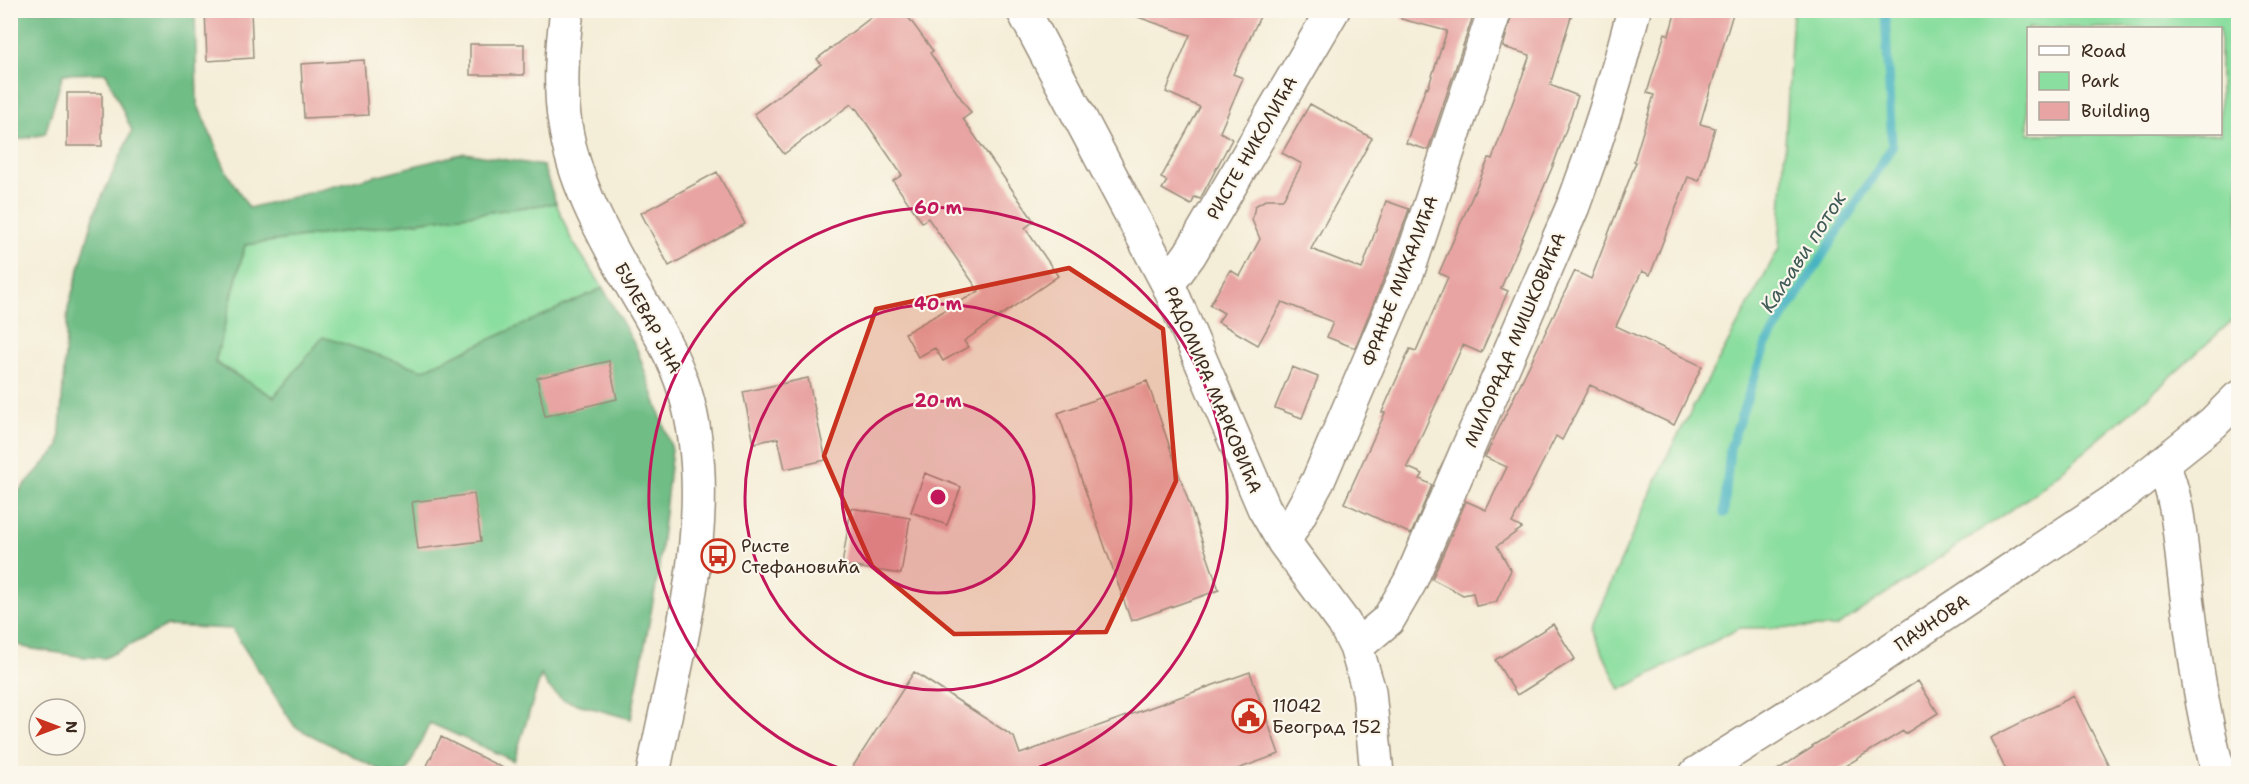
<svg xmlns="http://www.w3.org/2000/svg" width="2249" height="784" font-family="'Shantell Sans',sans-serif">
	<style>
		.green { fill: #8ade9f; stroke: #62845e; stroke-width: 1.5; fill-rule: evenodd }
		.forest { fill: #6fbd86; stroke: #557452; stroke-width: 1.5 }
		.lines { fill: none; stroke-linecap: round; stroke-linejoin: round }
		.stream { stroke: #46b4c1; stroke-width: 9 }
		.building { fill: #e8a4a2 }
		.minor-casing { stroke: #988c7a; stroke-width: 36 }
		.major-casing { stroke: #988c7a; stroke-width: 36 }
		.minor { stroke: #fff; stroke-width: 33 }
		.major { stroke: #fff; stroke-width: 33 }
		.marked { fill: #c8321e; fill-opacity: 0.2; stroke: #c8321e; stroke-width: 4.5; stroke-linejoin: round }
		.ring { fill: none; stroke: #c2185b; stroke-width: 3 }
		.labels { text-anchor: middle; stroke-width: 4.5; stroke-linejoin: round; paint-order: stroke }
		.street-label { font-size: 18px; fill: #3b2a1e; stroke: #fbf7ec }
		.poi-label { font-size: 18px; fill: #3b2a1e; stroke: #fbf7ec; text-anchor: start }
		.water-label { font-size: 20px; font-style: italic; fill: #3f5a57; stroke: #fbf7ec }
		.centre { fill: #c2185b; stroke: #fbf7ec; stroke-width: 3 }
		.ring-label { font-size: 18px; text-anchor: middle; font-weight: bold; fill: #c2185b; stroke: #fbf7ec; stroke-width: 4.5; stroke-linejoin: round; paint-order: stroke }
	</style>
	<rect width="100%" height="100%" fill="#fbf7ec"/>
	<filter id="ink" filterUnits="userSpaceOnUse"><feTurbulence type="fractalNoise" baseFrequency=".0167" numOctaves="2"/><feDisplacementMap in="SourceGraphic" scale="12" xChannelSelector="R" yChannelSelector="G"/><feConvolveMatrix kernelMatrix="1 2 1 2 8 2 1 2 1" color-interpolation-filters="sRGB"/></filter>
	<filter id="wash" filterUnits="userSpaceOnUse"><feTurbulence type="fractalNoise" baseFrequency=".008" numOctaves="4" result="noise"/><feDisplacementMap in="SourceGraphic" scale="24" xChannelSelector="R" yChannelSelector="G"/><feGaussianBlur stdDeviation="1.35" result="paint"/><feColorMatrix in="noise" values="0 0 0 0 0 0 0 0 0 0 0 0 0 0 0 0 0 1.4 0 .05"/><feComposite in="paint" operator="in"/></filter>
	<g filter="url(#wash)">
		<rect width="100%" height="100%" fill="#f4edd7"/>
		<path class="green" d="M1793,11H2238V315L2164,383L2037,492L1836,627L1740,628L1620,690L1591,628L1669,452L1779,248ZM2028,28H2220V134H2028Z
			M556,203L571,239L603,288L423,370L323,337L274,397L215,362L245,245Z"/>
		<path class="forest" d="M11,11H195L197,103L227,173L249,208L465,153L543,166L556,203L245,245L215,363L274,397L323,337L423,370L603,288L637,349L672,449L658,575L631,719L563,700L548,687L541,675L514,761L430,723L406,773H386L295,727L232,629L167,626L105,658L85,657L27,648L11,642L10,501L59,447L68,308L95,212L132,131L106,73L63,74L45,134L11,141Z"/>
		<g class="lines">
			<path class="stream" d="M1724,513L1730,448L1766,344L1892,147L1885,10"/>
		</g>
		<g id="blocks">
			<path class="building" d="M205,10H251L253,58L207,61Z
				M881,10H903L933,51L930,53L971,113L963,119L1034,221L1025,228L1058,276L964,341L968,347L943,361L935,348L918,357L905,333L979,291L928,218L922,222L893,181L902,175L856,108L855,109L851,104L784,154L754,114L821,64L817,59Z
				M1133,10H1263L1233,74L1243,78L1220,132L1232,139L1200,199L1195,197L1191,205L1162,189L1167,181L1161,178L1200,107L1166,92L1190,35L1132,15Z
				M1402,10H1475L1428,150L1406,143L1426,87L1428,88L1447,31L1401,19Z
				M1513,10H1573L1550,85L1578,96L1554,163L1501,288L1508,291L1481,353L1463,345L1407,467L1423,474L1420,479L1432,485L1411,534L1344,503L1385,413L1382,412L1410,349L1416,351L1448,277L1439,273L1489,158L1492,159L1530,55L1503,47Z
				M1676,10H1734L1700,124L1715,128L1699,181L1688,177L1650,275L1642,271L1616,326L1702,366L1674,425L1590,385L1562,440L1556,436L1512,523L1522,528L1497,546L1511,570L1496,602L1476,606L1473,593L1463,595L1432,579L1466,501L1486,510L1507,467L1485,457L1575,271L1591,279L1636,162L1634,161L1654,95L1647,93L1665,33L1669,35Z
				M470,44H524V75H470Z
				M364,60L368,115L304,118L301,64Z
				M67,93H102V146H67Z
				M1310,104L1372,138L1311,249L1362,269L1386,201L1409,209L1391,261L1355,348L1327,337L1333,322L1282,302L1258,345L1218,322L1224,313L1210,305L1230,270L1240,276L1260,239L1252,220L1255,206L1267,199H1283L1302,164L1282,153Z
				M717,172L745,224L669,266L641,213Z
				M609,361L617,399L545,416L537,378Z
				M1292,367L1318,377L1302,418L1275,408Z
				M808,378L826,460L785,469L778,438L754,443L743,392Z
				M1147,381L1219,590L1131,621L1058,413Z
				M925,473L961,487L947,525L911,512Z
				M474,494L481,541L418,549L412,502Z
				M851,508L910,518L901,574L842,565Z
				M1553,624L1575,659L1517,695L1495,660Z
				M914,672L1014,737L1020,754L1250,672L1279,754L1224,774H848Z
				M1918,681L1938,713L1905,734L1903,731L1832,774H1771L1813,747L1812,746Z
				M2074,696L2113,774H2008L1990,738Z
				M441,737L515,774H423Z"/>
		</g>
	</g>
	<g filter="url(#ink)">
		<use href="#blocks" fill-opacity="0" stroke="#988c7a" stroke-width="1.5"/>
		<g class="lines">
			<defs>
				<path id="minor" d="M1023,10L1168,284L1264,508L1284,542L1344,623L1356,647L1369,691L1377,774
					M1168,284L1190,254L1333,10
					M2162,463C2179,499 2180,541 2185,580C2193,644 2201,711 2219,774
					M1284,542L1318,481L1409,268L1495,10
					M1356,647L1388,620L1410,582L1573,206C1597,142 1617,77 1634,10
					M1696,774L1861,670L2120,497L2213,423L2238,398"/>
				<path id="major" d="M567,10C562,48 559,86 565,124C573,179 601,231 628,279C649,315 673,352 685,392C721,511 676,654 653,774"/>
			</defs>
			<use href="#minor" class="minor-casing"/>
			<use href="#major" class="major-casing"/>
			<use href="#minor" class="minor"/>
			<use href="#major" class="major"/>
		</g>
	</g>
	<path class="marked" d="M1069,268L1163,329L1176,481L1106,632L954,634L872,566L824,456L876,309Z"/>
	<circle cx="938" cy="497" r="96" fill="#c2185b" fill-opacity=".12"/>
	<g class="ring">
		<circle cx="938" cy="497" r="96"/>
		<circle cx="938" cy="497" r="193"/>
		<path d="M854 773A289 289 0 1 1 1022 773"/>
	</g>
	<defs>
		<symbol id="bus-ring" viewBox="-11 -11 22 22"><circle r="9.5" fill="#fbf7ec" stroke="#c8321e" stroke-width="1.5"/><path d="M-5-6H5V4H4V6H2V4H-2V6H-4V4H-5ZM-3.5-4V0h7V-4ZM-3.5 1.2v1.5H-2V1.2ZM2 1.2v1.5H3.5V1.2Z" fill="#c8321e"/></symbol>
		<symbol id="civic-ring" viewBox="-11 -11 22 22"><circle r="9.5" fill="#fbf7ec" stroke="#c8321e" stroke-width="1.5"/><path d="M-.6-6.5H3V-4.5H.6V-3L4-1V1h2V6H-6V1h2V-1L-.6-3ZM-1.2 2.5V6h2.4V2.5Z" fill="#c8321e"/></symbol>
	</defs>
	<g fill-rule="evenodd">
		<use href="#bus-ring" x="699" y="537" width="38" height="38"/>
		<use href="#civic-ring" x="1230" y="697" width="38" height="38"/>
	</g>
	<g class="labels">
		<g class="street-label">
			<text transform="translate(1252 148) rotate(-60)" y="6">РИСТЕ НИКОЛИЋА</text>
			<text transform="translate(1400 281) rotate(-69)" y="6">ФРАЊЕ МИХАЛИЋА</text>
			<text transform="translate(648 318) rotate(62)" y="6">БУЛЕВАР ЈНА</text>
			<text transform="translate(1515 340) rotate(-67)" y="6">МИЛОРАДА МИШКОВИЋА</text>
			<text transform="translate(1213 390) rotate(67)" y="6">РАДОМИРА МАРКОВИЋА</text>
			<text transform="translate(1932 623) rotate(-34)" y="6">ПАУНОВА</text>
		</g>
		<g class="poi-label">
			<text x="741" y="552">Ристе<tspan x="741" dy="21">Стефановића</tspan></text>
			<text x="1272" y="712">11042<tspan x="1272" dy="21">Београд 152</tspan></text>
		</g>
		<g class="water-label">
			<text transform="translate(1803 252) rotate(-57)" y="7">Каљави поток</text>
		</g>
	</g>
	<circle cx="938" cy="497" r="9" class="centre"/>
	<g class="ring-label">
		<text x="938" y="214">60 m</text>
		<text x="938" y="310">40 m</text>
		<text x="938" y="407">20 m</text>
	</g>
	<rect width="2249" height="784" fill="none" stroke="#fbf7ec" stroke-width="36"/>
	<rect x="2027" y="27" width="195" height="108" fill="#fbf7ec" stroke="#aea59a" stroke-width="1.5"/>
	<rect x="2039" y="46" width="30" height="9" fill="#ffffff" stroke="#aea59a" stroke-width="1.5"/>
	<text x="2081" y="57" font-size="18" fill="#3b2a1e">Road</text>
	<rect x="2039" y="72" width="30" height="18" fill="#8ade9f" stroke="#aea59a" stroke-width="1.5"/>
	<text x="2081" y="87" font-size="18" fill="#3b2a1e">Park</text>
	<rect x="2039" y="102" width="30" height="18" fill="#e8a4a2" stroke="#aea59a" stroke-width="1.5"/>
	<text x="2081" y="117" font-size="18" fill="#3b2a1e">Building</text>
	<g transform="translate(57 727) rotate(90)"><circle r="28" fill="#fbf7ec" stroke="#aea59a" stroke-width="1.5"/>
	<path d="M0-4.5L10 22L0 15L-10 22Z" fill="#c8321e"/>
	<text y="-9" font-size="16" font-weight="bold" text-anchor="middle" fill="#3b2a1e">N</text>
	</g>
</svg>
